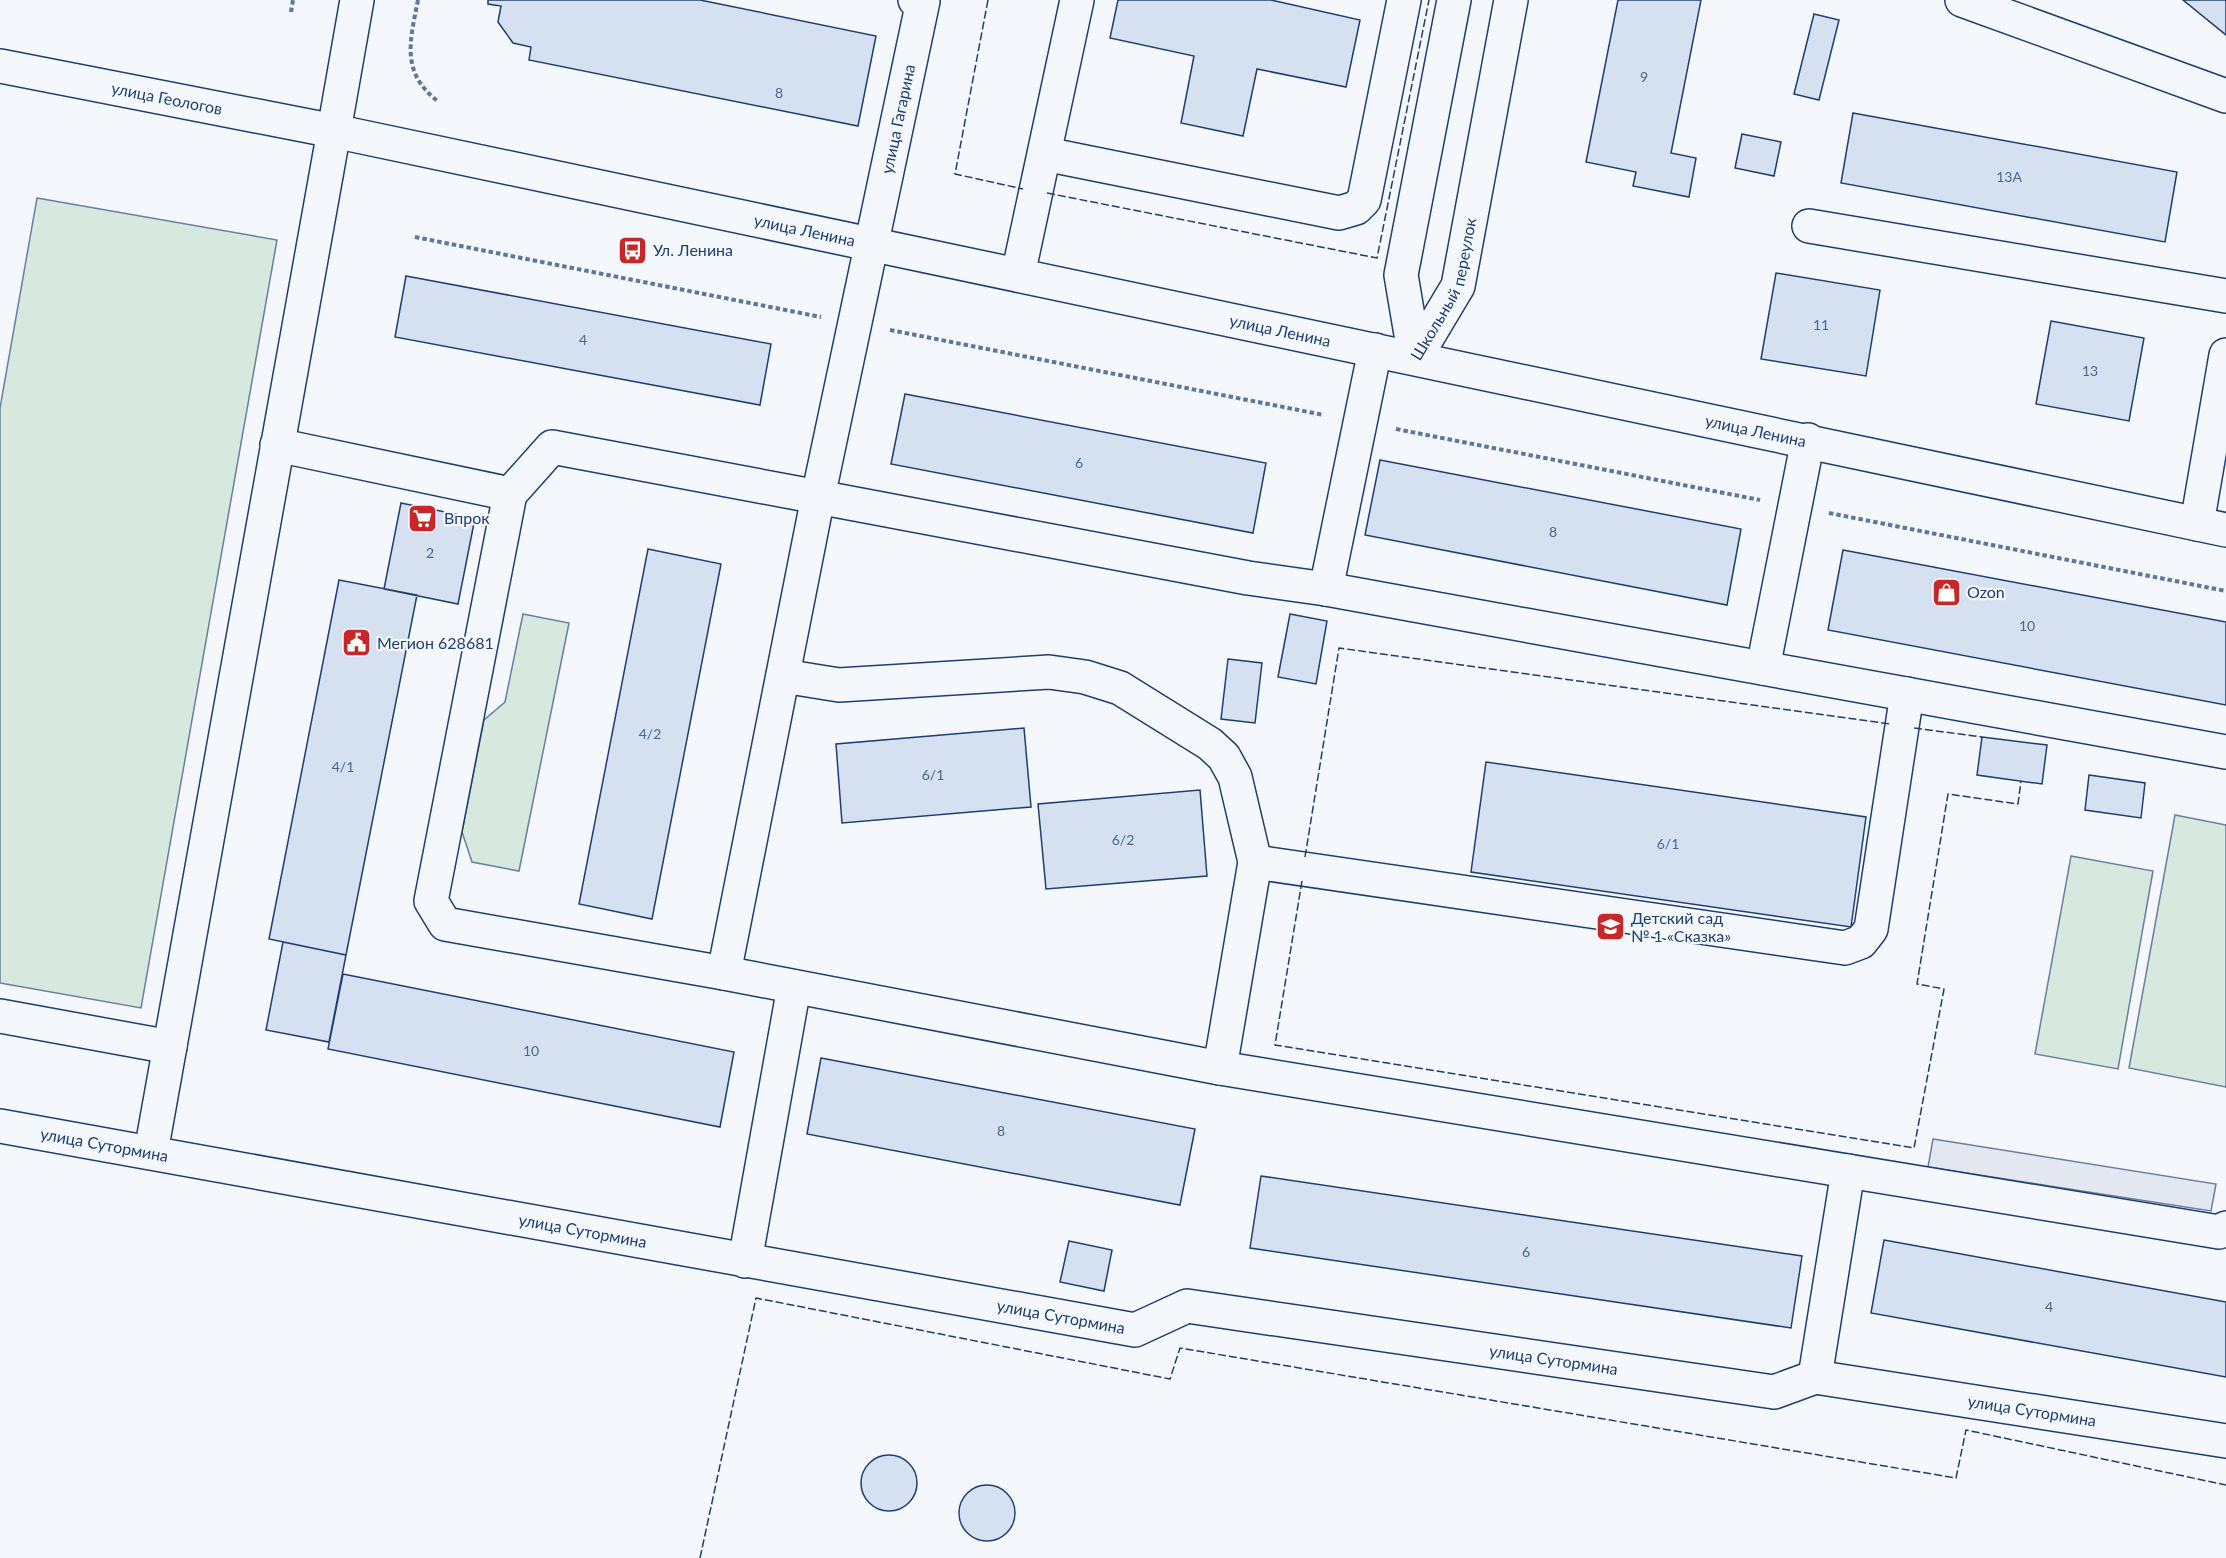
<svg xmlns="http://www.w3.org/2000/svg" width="2226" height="1558" font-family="Lato,sans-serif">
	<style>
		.green { fill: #d7e8df; stroke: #687fa3; stroke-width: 1.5 }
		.parking { fill: #e3e8f0; stroke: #687fa3; stroke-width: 1.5 }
		.building { fill: #d5e0f0; stroke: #1d3f73; stroke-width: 1.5 }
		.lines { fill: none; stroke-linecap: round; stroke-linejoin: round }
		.minor-casing { stroke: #1d3f73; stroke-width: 36 }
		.major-casing { stroke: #1d3f73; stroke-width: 36 }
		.path { stroke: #5e769c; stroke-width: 4; stroke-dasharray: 4.5 3; stroke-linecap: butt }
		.minor { stroke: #f4f7fb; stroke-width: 33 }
		.major { stroke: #f4f7fb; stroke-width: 33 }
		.fence { stroke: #1d3f73; stroke-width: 1.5; stroke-dasharray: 8 3; stroke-linecap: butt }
		.labels { text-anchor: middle; stroke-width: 4.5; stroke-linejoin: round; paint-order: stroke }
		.number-label { font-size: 14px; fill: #4b6792 }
		.street-label { font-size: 16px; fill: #1d3f73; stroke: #f4f7fb }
		.poi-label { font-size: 16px; fill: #1d3f73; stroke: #f4f7fb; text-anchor: start }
	</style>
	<rect width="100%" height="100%" fill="#f4f7fb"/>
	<path class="green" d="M37,198L277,240L141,1008L0,983V408Z
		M523,614L569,623L519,871L472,862L462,832L484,720L505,702Z
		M2175,815L2226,825V1087L2129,1068Z
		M2071,856L2153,871L2118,1069L2035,1054Z"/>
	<path class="parking" d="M1933,1139L2216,1184L2211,1211L1928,1167Z"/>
	<path class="building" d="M488,0H700L876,36L858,126L529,60L531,47L513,43L498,22L501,6L488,4Z
		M1118,0H1271L1360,20L1346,87L1257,69L1243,136L1181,123L1194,56L1110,38Z
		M1618,0H1701L1671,153L1696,158L1689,197L1633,186L1636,172L1586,162Z
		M2183,0H2226V35Z
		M1814,14L1839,20L1819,100L1794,94Z
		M1853,113L2177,172L2165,242L1841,183Z
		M1742,134L1781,142L1774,176L1735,168Z
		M1776,273L1880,290L1866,376L1761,359Z
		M406,276L771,344L760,405L395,337Z
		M2051,321L2144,338L2129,421L2036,404Z
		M905,394L1266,463L1253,533L891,464Z
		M1380,460L1741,529L1727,605L1365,535Z
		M401,503L475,518L458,604L384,589Z
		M648,549L721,564L652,919L579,904Z
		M1843,550L2226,622V705L1828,630Z
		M339,580L417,595L346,955L269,939Z
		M1290,614L1327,621L1316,684L1278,677Z
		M1228,659L1262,663L1255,723L1221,719Z
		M1024,728L1031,807L842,823L836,744Z
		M1982,737L2047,745L2042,784L1977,775Z
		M1486,762L1866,817L1851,927L1471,872Z
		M2089,775L2145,783L2141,818L2085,810Z
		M1200,790L1207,876L1046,889L1038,804Z
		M283,942L346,955L329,1042L266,1030Z
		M343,974L734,1052L720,1127L328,1049Z
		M821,1058L1195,1129L1180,1205L807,1134Z
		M1261,1176L1802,1256L1791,1328L1250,1248Z
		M1884,1240L2226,1302V1377L1871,1313Z
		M1069,1241L1112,1250L1104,1291L1060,1282Z
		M861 1483a28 28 0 1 1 56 0a28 28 0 1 1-56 0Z
		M959 1513a28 28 0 1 1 56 0a28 28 0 1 1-56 0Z"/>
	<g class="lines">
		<defs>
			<g id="minor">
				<path d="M915,0L923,1L818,497L1248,578L1326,589L2226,752"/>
				<path d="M1962,0L2226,96"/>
				<path id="s1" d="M0,66L334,131L151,1152"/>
				<path d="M1045,154L1339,213L1356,208L1364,200L1404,0"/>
				<path d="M1809,226L2226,296"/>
				<path d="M1018,275L1077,0"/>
				<path id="s2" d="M1415,358L1458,286L1511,0"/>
				<path d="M1415,358L1401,275L1454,0"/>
				<path d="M277,445L510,494L431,901L445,924L724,973L1220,1068L2219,1232L2226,1228"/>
				<path d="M510,494L552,447L818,497L724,973"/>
				<path d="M2197,524L2226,355"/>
				<path d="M1326,589L1375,350"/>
				<path d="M1763,668L1808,440"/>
				<path d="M783,676L839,685L1049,672L1085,677L1120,688L1210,744L1224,757L1235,777L1255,862L1220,1068"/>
				<path d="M1255,862L1845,948L1861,942L1871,929L1907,694"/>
				<path d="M0,1016L170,1047"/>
				<path id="s3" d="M0,1126L1135,1330L1187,1306L1774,1392L1815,1377L2226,1441"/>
				<path d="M745,1261L794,987"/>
				<path d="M1815,1377L1848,1171"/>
			</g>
			<g id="major">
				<path id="s4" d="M357,0L334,131L2226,530"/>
			</g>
		</defs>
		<use href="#minor" class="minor-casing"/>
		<use href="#major" class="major-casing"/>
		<path class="path" d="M418,0C410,41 400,73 439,102
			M291,12L293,0
			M415,237L821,317
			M890,330L1324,415
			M1396,429L1760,500
			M1829,513L2226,591"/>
		<use href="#minor" class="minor"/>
		<use href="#major" class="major"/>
		<path class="fence" d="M988,0L955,174L1023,189
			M1047,193L1377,258L1429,0
			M1914,728L1982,737
			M1305,857L1339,648L1890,724
			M1302,881L1275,1045L1914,1148L1944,989L1917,984L1948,794L2018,804L2021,781
			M700,1558L756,1298L1170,1379L1180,1348L1956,1478L1966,1430L2226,1485"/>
	</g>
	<defs>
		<symbol id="bus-square" viewBox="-11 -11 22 22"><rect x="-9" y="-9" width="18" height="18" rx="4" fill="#c62828" stroke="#f4f7fb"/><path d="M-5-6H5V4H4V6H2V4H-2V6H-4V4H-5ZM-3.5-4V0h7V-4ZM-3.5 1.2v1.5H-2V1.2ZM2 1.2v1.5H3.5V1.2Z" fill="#fff"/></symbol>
		<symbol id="supermarket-square" viewBox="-11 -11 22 22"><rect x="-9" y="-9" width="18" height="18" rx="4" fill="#c62828" stroke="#f4f7fb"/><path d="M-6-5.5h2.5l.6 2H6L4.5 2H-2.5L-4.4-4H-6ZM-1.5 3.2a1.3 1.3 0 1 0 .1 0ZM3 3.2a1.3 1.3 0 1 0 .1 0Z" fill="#fff"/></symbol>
		<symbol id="shop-square" viewBox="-11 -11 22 22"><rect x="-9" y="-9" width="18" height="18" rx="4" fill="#c62828" stroke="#f4f7fb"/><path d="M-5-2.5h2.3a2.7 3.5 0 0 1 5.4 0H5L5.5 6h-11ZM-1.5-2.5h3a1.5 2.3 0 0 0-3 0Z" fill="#fff"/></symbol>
		<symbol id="civic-square" viewBox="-11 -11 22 22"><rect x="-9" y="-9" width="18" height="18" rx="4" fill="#c62828" stroke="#f4f7fb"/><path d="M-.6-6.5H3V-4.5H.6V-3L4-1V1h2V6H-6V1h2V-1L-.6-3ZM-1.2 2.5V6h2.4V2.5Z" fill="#fff"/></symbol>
		<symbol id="school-square" viewBox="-11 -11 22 22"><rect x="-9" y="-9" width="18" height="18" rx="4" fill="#c62828" stroke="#f4f7fb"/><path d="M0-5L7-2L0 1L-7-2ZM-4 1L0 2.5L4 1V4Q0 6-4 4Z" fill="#fff"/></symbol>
	</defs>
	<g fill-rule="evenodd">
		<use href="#bus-square" x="616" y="234" width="33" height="33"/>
		<use href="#supermarket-square" x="406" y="502" width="33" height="33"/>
		<use href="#shop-square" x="1930" y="576" width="33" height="33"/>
		<use href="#civic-square" x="340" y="626" width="33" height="33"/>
		<use href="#school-square" x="1594" y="910" width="33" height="33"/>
	</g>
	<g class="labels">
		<g class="number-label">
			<text x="1644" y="82">9</text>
			<text x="779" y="98">8</text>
			<text x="2009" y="182">13А</text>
			<text x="1821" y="330">11</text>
			<text x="583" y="345">4</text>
			<text x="2090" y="376">13</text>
			<text x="1079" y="468">6</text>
			<text x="1553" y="537">8</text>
			<text x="430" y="558">2</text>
			<text x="2027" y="631">10</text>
			<text x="650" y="739">4/2</text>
			<text x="343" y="772">4/1</text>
			<text x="933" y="780">6/1</text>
			<text x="1123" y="845">6/2</text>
			<text x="1668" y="849">6/1</text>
			<text x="531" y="1056">10</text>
			<text x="1001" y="1136">8</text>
			<text x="1526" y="1257">6</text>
			<text x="2049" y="1312">4</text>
		</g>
		<g class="street-label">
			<text dy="6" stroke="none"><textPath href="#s1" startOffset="170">улица Геологов</textPath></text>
			<text transform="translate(898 119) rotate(-78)" y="6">улица Гагарина</text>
			<text dy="6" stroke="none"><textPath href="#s4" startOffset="614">улица Ленина</textPath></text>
			<text dy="6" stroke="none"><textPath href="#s2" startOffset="76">Школьный переулок</textPath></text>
			<text dy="6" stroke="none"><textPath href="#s4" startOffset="1100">улица Ленина</textPath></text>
			<text dy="6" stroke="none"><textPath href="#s4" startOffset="1586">улица Ленина</textPath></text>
			<text dy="6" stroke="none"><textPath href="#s3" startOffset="106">улица Сутормина</textPath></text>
			<text dy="6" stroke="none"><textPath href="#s3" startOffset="592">улица Сутормина</textPath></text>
			<text dy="6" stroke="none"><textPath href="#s3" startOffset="1078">улица Сутормина</textPath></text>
			<text dy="6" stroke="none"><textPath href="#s3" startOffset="1581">улица Сутормина</textPath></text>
			<text dy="6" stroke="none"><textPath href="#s3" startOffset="2067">улица Сутормина</textPath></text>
		</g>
		<g class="poi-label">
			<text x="653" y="256">Ул. Ленина</text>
			<text x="444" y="524">Впрок</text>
			<text x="1967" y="598">Ozon</text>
			<text x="377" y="649">Мегион 628681</text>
			<text x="1631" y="924">Детский сад<tspan x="1631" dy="18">№ 1 «Сказка»</tspan></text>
		</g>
	</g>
</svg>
